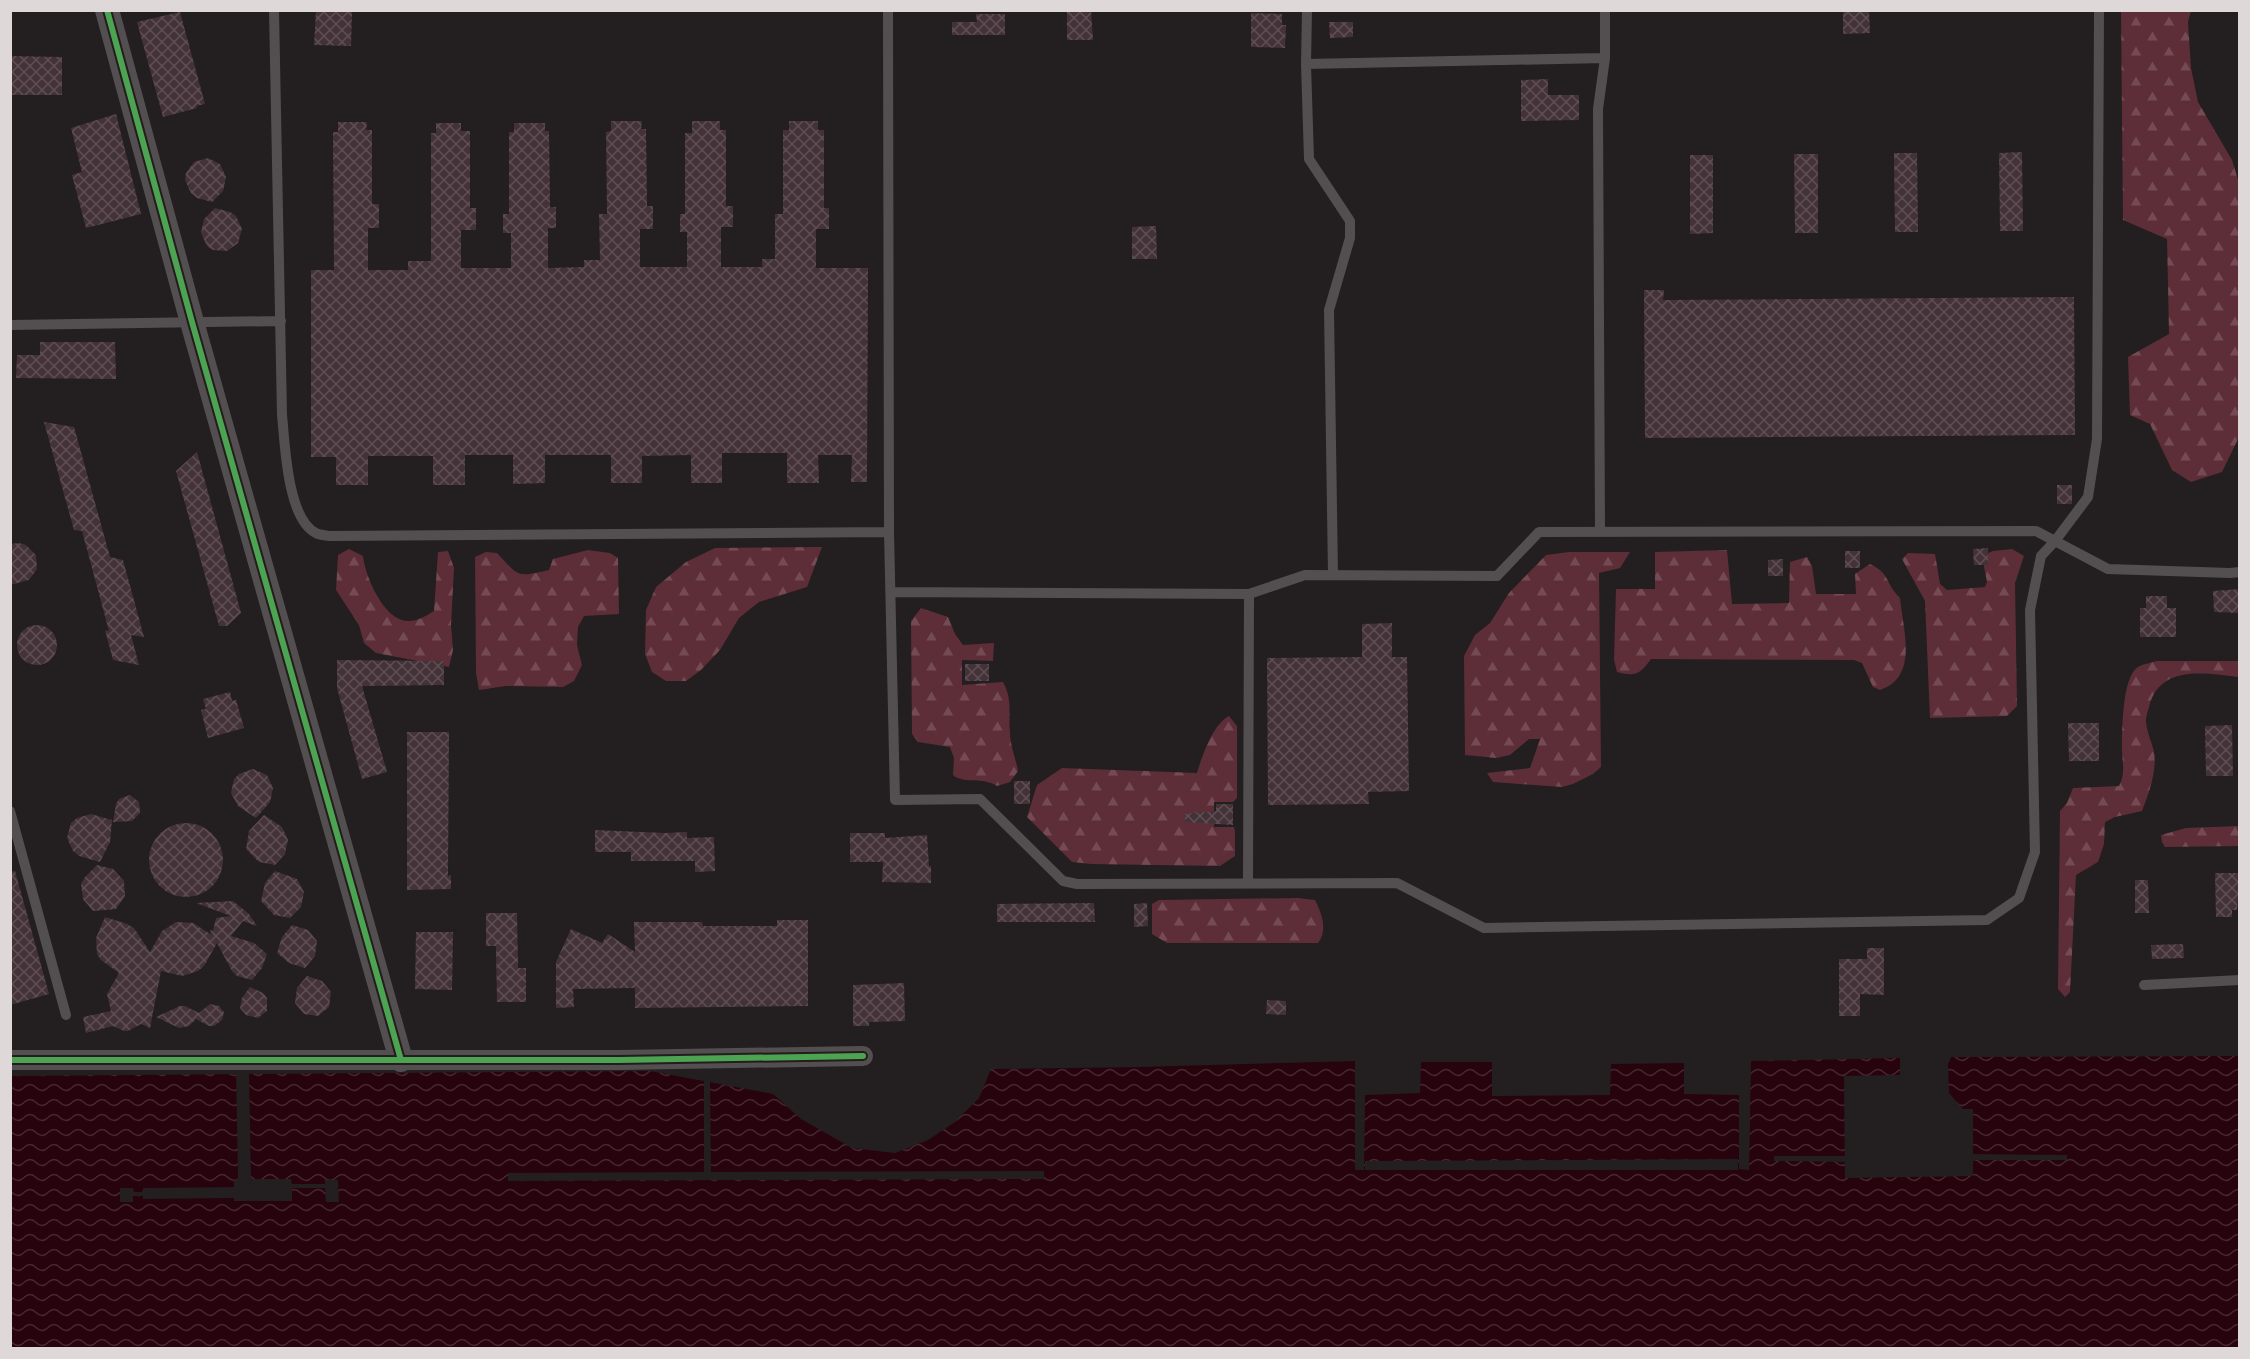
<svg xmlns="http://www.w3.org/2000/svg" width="2250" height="1359" font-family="Barlow,sans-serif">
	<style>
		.forest { fill: url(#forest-firs) }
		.water { fill: url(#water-waves) }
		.pier { fill: #231e1f }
		.building { fill: url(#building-cross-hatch) }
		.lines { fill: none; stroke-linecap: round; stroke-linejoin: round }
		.service { stroke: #534f50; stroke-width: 10 }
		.minor { stroke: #534f50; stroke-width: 20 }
		.tertiary { stroke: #534f50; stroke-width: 24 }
		.cycleway-casing { stroke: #251c1e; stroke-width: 10 }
		.cycleway { stroke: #4ca352; stroke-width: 6 }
	</style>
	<defs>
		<pattern id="forest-firs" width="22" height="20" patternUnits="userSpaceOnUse" patternTransform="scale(1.5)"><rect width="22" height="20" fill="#5d2d38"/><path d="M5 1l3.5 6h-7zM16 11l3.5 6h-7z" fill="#744b54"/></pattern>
		<pattern id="water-waves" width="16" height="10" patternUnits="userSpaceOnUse" patternTransform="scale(1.5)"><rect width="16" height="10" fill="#27030d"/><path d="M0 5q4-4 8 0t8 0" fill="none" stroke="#462730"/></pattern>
		<pattern id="building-cross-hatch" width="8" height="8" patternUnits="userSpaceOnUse" patternTransform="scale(1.5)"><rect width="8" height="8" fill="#443239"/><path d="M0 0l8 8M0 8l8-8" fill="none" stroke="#5f4f55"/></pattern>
	</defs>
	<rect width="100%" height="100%" fill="#231e1f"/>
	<path class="forest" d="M2121,11H2191L2188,22L2191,68L2198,102L2232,160L2239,183V437L2222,472L2191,482L2172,470L2150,424L2130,415L2128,357L2169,334L2167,239L2123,220Z
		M822,547L807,587L759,602L739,618L720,650L701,670L686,681H666L652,672L645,654L646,610L656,587L686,562L715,548Z
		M349,549L363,556C365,576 384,621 408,621C418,621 426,616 434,611L438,552L448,551L454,568L451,625L453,650L449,667L376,653L364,643L359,625L336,590L338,555Z
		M2012,549L2024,556L2015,583L2017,706L2007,716L1930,718L1925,601L1902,559L1908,553L1935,554L1940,584L1947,590L1985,587L1987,582L1982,556L1993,551Z
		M588,550L610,553L618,558L619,614L584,616L578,627L577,645L582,665L574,681L563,687L506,686L479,690L476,673L475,557L486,552L497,553C519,576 515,578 549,570L553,559Z
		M1727,550L1732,604L1789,603L1790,562L1807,557L1812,566L1816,594H1856L1855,574L1870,564C1890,573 1885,583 1900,598C1903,630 1919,677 1880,690L1873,687L1862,663L1854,660L1651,659C1640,674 1636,677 1617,672L1614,660L1616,589H1655V552Z
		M1569,552H1630L1620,568L1599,573L1601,767L1593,774L1573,784L1562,787L1493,782L1487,773L1530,768L1540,739H1529L1510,755L1496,758L1465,755L1464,656L1475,635L1490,623L1509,593L1546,555Z
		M921,608L948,617L955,634L963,645L994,643L993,661L962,660V685L1003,682C1013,700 1008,714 1010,733C1010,745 1016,759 1018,771L1010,782L997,786C982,776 965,785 953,775L954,758L950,747L918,742L912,734L911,621Z
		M2156,661H2239V677C2206,673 2159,664 2149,707C2148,711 2146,716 2146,720C2146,731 2152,742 2154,752C2157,771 2149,793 2142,811L2115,817L2105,822L2104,844L2098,862L2076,875L2070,992L2065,997L2058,989L2060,811L2067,803L2073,788L2119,786C2126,772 2122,763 2122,749C2122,731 2122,677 2138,667C2143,664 2151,663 2156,661Z
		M1229,716L1237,726V798L1233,802H1214V827H1234L1235,831V856L1220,866L1091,864L1072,862L1027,817L1037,785L1062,768L1197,773C1202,756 1213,724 1229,716Z
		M2239,826V846L2165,847L2162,842L2161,835L2186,828Z
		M1298,898L1315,900C1322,914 1328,930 1318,943H1167L1152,934V904L1159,900Z"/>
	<path class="water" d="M2239,1056V1348H11L10,1076L650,1071L773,1094L801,1119L852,1148L895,1153L928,1140L955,1122L979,1098L991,1069L1140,1067L1355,1061V1170H1364L1365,1095L1420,1093L1421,1062H1492V1096L1610,1095L1611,1064L1684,1063V1094L1739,1095V1169L1749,1170L1751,1061L1900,1058V1075L1844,1076L1845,1178L1973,1176V1109H1963L1949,1093L1948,1064L1951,1057Z"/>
	<path class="pier" d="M236,1072H249L251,1179H291L292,1184H325V1180H338L339,1202H326L325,1188H292V1201H234V1198L143,1199V1196H133V1202H120V1188H133L134,1192H142L143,1188L234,1187V1180L238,1179Z
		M704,1078L710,1079L711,1172L1044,1171V1179L508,1181V1173L704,1172Z
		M1972,1154L2067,1155V1160H1972Z
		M1774,1156H1848V1162L1774,1161Z
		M1738,1159V1170H1365V1161Z"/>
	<path class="building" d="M1067,10H1091L1093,40H1067Z
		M1843,10H1869L1870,33L1843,34Z
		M316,11L352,12L351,46L314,45Z
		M180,12L205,104L196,106L197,108L163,117L137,22Z
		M1251,13L1282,14V25H1286L1285,48L1251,47Z
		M976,14H1005V35H952V22H977Z
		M1329,22H1353V37L1330,38Z
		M10,56L62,57V95H10Z
		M1548,79V95H1579V120L1521,121V80Z
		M116,114L141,214L86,228L72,175L82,172L71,128Z
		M611,121H642L641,129H646L647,206H653V229H640V267H687V232H680V214H685V133H692V121H720V130H726V206H733V227H721V267H762V259H775V214H783V130H789V121H818V130H824V208H829V229H816V268H868L867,482H851L852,455H818L819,483H787V453H722V483H691V455L642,456V483H611V455H545V483L513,484V455H465V485H433V456H368V485H336V457H311V270H334L333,132H338V122H367L366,130H372V204H379V228H368V270H408V261H431V133H436V123H461V131H470V208H476V230H461V268H511V233H503V214H509V132H514V123H545V131H549L550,207H556V228H548V268L584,267V260H600L599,214H607L606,132L611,131Z
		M2022,152L2023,231H2000L1999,153Z
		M1894,153H1917L1918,232H1895Z
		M1794,154H1818V233H1795Z
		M1690,155H1713V233L1690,234Z
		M208,158L220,164L226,177L223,191L212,202L197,198L191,193L185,180L186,173L194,162Z
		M215,208L230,212L236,216L242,229L238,243L227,251L213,250L207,246L201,233L204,219Z
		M1156,226L1157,259H1132V227Z
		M1644,290H1664L1663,300L2074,297L2075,435L1645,438Z
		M40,342H115L116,379L16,378L17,355H40Z
		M44,422L74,427L110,557L123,560L144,637L131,635L139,665L113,660L105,630L109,631L82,531L74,530Z
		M197,452L241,613L227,626H219L176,471Z
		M2057,485H2072V504H2057Z
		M19,543L26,545L36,555L37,569L29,580L10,585V544Z
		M1988,548V565H1974L1973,549Z
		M1845,551H1860V568H1845Z
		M1783,559V576H1768V560Z
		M2240,589V613L2214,612L2213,591Z
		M2146,596H2167V608H2176V637H2140V608H2146Z
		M1392,623V657H1407L1409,791L1368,792L1369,804L1268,805L1267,658L1362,657V624Z
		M17 645a20 20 0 1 1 40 0a20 20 0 1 1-40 0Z
		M337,660L444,661V685L362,686L387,772L362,779L337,688Z
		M965,664H989V681H965Z
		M230,692L232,701L236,700L244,728L208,738L201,710L206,709L203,699Z
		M2068,723H2099V761H2069Z
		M2232,725L2233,776H2206L2205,726Z
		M407,732H449L448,876L451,875V889L407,890Z
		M253,769L267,775L273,788L270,802L256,818L238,806L231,793L234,779L239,774Z
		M1014,781H1030V804H1014Z
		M130,795L139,802L140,813L132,821L113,822L116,804L119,799Z
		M1216,804H1233V825L1185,822V814L1216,811Z
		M91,814L112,820L110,842L100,862L79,856L73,851L67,838L71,823L77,818Z
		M264,815L282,827L288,840L285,854L275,865L259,862L246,849L249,831Z
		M149 860a37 37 0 1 1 74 0a37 37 0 1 1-74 0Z
		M595,830L665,833L687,832V838L714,837L715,871L695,872V861H631V852H595Z
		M850,833H885V838L927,835L929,866H931V883L882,882L883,862H850Z
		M97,865L113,869L124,881L125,896L116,909L93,911L83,899L81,884L85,877Z
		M15,871L49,994L10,1005V872Z
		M275,871L297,879L304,892L301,907L290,918L274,915L261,901L265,883Z
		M2215,873H2240L2237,910H2232V917H2216Z
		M2135,880H2148L2149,913H2135Z
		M233,901L249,914L257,926L243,921L231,936L254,943L267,954L262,968L252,980L237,976L232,971L217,943L204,966L198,971L182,976L161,971L150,1028L141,1024L128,1031H124L113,1026L86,1033L83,1017L111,1011L107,994L119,973L101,960L97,954L96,938L105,917L127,924L134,928L150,952L162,931L176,922L193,923L212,935L210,930L213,931L216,918L231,916L196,903Z
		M1094,903L1095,922H997V904Z
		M1147,903L1148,926L1134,927V904Z
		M486,913H517L518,968H526V1002H497L496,946H486Z
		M777,920H808V1006L635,1008V988L573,989L574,1007L556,1008V962L571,929L602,943L608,934L635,952L634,922H702L703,926H777Z
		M292,925L308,930L317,941L315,956L305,968L289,963L277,953L282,937Z
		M416,932H453L452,990L415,989Z
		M2183,944L2184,958L2152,959L2151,945Z
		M1867,948H1884V995L1860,994V1016H1839V959H1867Z
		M307,976L322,981L331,992L329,1007L318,1016L304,1014L295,1003L297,988Z
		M904,983L905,1021L869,1022V1026H853V985Z
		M250,987L263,993L267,998V1011L258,1018L246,1015L240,1008L242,998Z
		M1267,1000L1286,1001V1015L1266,1014Z
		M210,1004L219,1006L224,1012L222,1020L214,1026H209L196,1019L189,1026L179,1028L156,1017L180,1006H185L199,1013Z"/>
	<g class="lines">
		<path class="service" d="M274,10L282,415C285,443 287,519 316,533C319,535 325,535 329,536L889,532
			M888,10L889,532L895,800L980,799L1063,881L1077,884L1397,883L1484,928L1987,920L2019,898L2035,852L2030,610L2041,556L2055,541L2088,497L2097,439L2099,10
			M1306,64L1307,10
			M10,325L281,321
			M1600,532L1598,109L1605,58
			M1333,575L1329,310L1350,238V221L1309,159L1306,64L1605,58V10
			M892,592L1249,594L1305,575L1497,576L1539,532L2036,531L2108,569L2230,573L2240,572
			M10,811L66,1015
			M1248,884L1249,594
			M2144,985L2240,980"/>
		<path class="minor" d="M10,1060H619L863,1056"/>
		<path class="tertiary" d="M107,10L192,322L401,1060"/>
		<defs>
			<path id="cycleway" d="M107,10L192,322L401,1060
				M10,1060H619L863,1056"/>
		</defs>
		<use href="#cycleway" class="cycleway-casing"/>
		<use href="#cycleway" class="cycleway"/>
	</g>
	<rect width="2250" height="1359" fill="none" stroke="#dfd8d9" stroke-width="24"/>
</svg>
